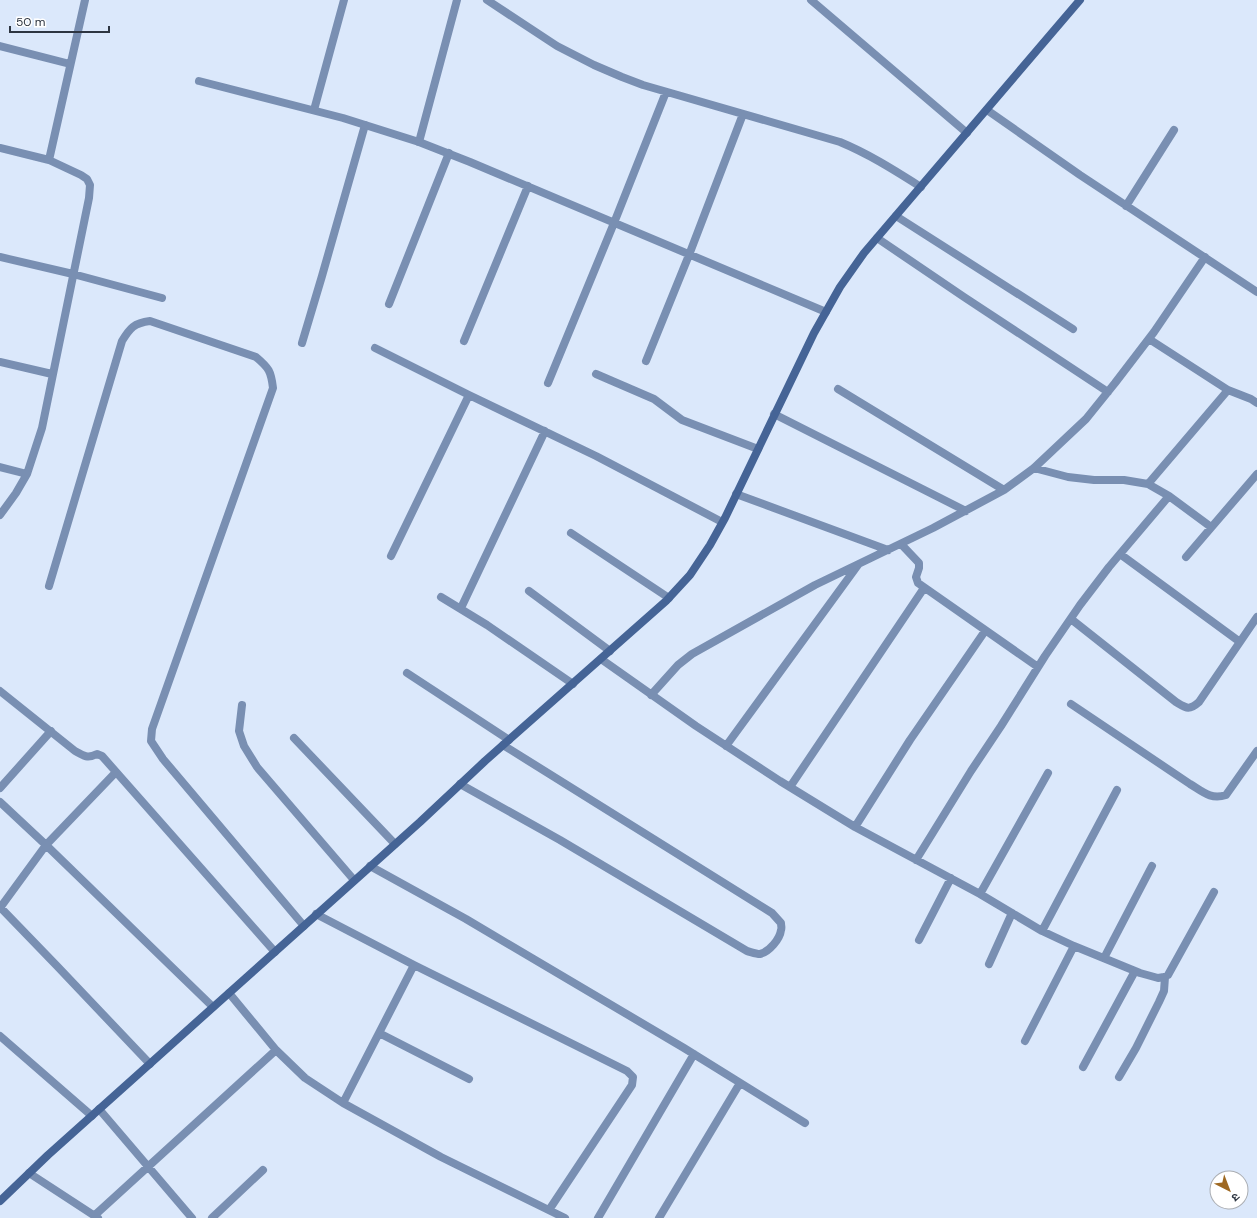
<svg xmlns="http://www.w3.org/2000/svg" width="1257" height="1218" font-family="'DM Sans','Noto Sans Devanagari',sans-serif">
	<style>
		.lines { fill: none; stroke-linecap: round; stroke-linejoin: round }
		.lane { stroke: #798fb2; stroke-width: 8 }
		.street { stroke: #798fb2; stroke-width: 8 }
		.secondary { stroke: #456496; stroke-width: 8 }
	</style>
	<rect width="100%" height="100%" fill="#dbe8fb"/>
	<g class="lines">
		<path class="lane" d="M314,110L344,0
			M419,142L457,0
			M302,343L322,276L365,125
			M49,586L122,341C130,328 134,323 150,321L256,357C269,368 271,371 273,388L152,729L151,741L163,759L304,926
			M407,673L509,740
			M242,705L239,731L244,746L257,767L354,880
			M294,738L395,844"/>
		<path class="street" d="M487,0L557,46L594,65L622,77L643,85L840,142C869,154 894,170 921,187
			M811,0L967,133
			M0,46L70,64
			M199,81L343,118L419,142L470,162L826,312
			M987,110L1080,175L1257,292
			M0,148L49,160L81,175L87,179L90,185L89,198L42,428L27,474L16,493L0,515
			M49,160L85,0
			M1126,206L1174,130
			M896,216L1073,329
			M877,238L964,297L1108,392
			M0,257L73,274L162,298
			M389,304L449,153
			M1149,339L1228,390L1251,399L1257,403
			M464,341L528,186
			M375,348L469,395L596,456L722,522
			M646,361L689,255L743,114
			M0,362L52,374
			M596,374L654,399L682,420L758,449
			M548,383L614,223L666,92
			M838,389L1004,490
			M774,414L966,511
			M0,467L27,474
			M1034,468L1068,477L1094,480H1124L1148,484L1169,496L1211,527
			M1148,484L1228,390
			M736,494L888,550
			M571,533L669,598
			M901,544L919,563V568L916,577L918,583L1038,667
			M1120,554L1240,642
			M391,556L469,395
			M1186,557L1257,474
			M529,591L610,651
			M441,597L487,625L573,684
			M461,608L545,431
			M1071,619L1176,702C1186,708 1189,711 1199,702L1257,617
			M601,659L696,726L780,781L855,827L980,894L1042,931L1074,946L1140,973L1158,978L1164,977L1168,975L1214,892
			M0,691L75,751C85,756 87,759 97,754L102,756L275,952
			M651,695L678,665L692,654L815,585L933,528L1004,490L1034,468L1086,419L1115,383L1154,332L1205,257
			M1071,704L1190,784C1203,792 1211,800 1226,795L1257,751
			M726,746L858,565
			M460,784L560,840L747,951C751,952 756,954 760,954C769,952 780,939 781,930C782,928 781,926 781,923L772,913L503,745
			M790,787L924,588
			M0,788L51,731
			M0,802L46,845L213,1007
			M855,827L910,740L985,631
			M916,860L971,771L1001,726L1045,656L1080,605L1109,567L1169,496
			M370,866L466,919L684,1048L805,1123
			M980,894L1048,773
			M0,907L57,966L150,1064
			M0,908L46,845L116,772
			M316,914L414,965L627,1071L633,1077L632,1085L549,1210
			M1042,931L1117,790
			M919,940L951,878
			M1104,958L1152,866
			M989,964L1012,913
			M229,993L276,1050L305,1078L343,1103L441,1157L565,1218
			M379,1033L469,1079
			M0,1036L92,1116
			M1025,1041L1074,946
			M1083,1067L1135,971
			M1119,1077L1136,1048L1159,1002L1164,991L1165,977
			M343,1103L414,965
			M99,1109L192,1218
			M29,1173L98,1218
			M95,1215L276,1050
			M212,1218L263,1170
			M598,1218L694,1054
			M659,1218L740,1083"/>
		<path class="secondary" d="M0,1201L48,1155L420,822L485,761L666,601L690,575L710,545L725,518L814,333L840,287L864,253L1080,0"/>
	</g>
	<g transform="translate(1229 1190) rotate(138)"><circle r="19" fill="#ffffff" stroke="#abaeb3"/>
	<path d="M0-3L7 15L0 10L-7 15Z" fill="#9e6821"/>
	<text y="-6" font-size="11" font-weight="bold" text-anchor="middle" fill="#2d3541">उ</text>
	</g>
	<path d="M10 26v6h99v-6" fill="none" stroke="#2d3541" stroke-width="2"/>
	<text x="16" y="26" font-size="12" fill="#2d3541" stroke="#ffffff" stroke-width="3" paint-order="stroke">50 m</text>
</svg>
